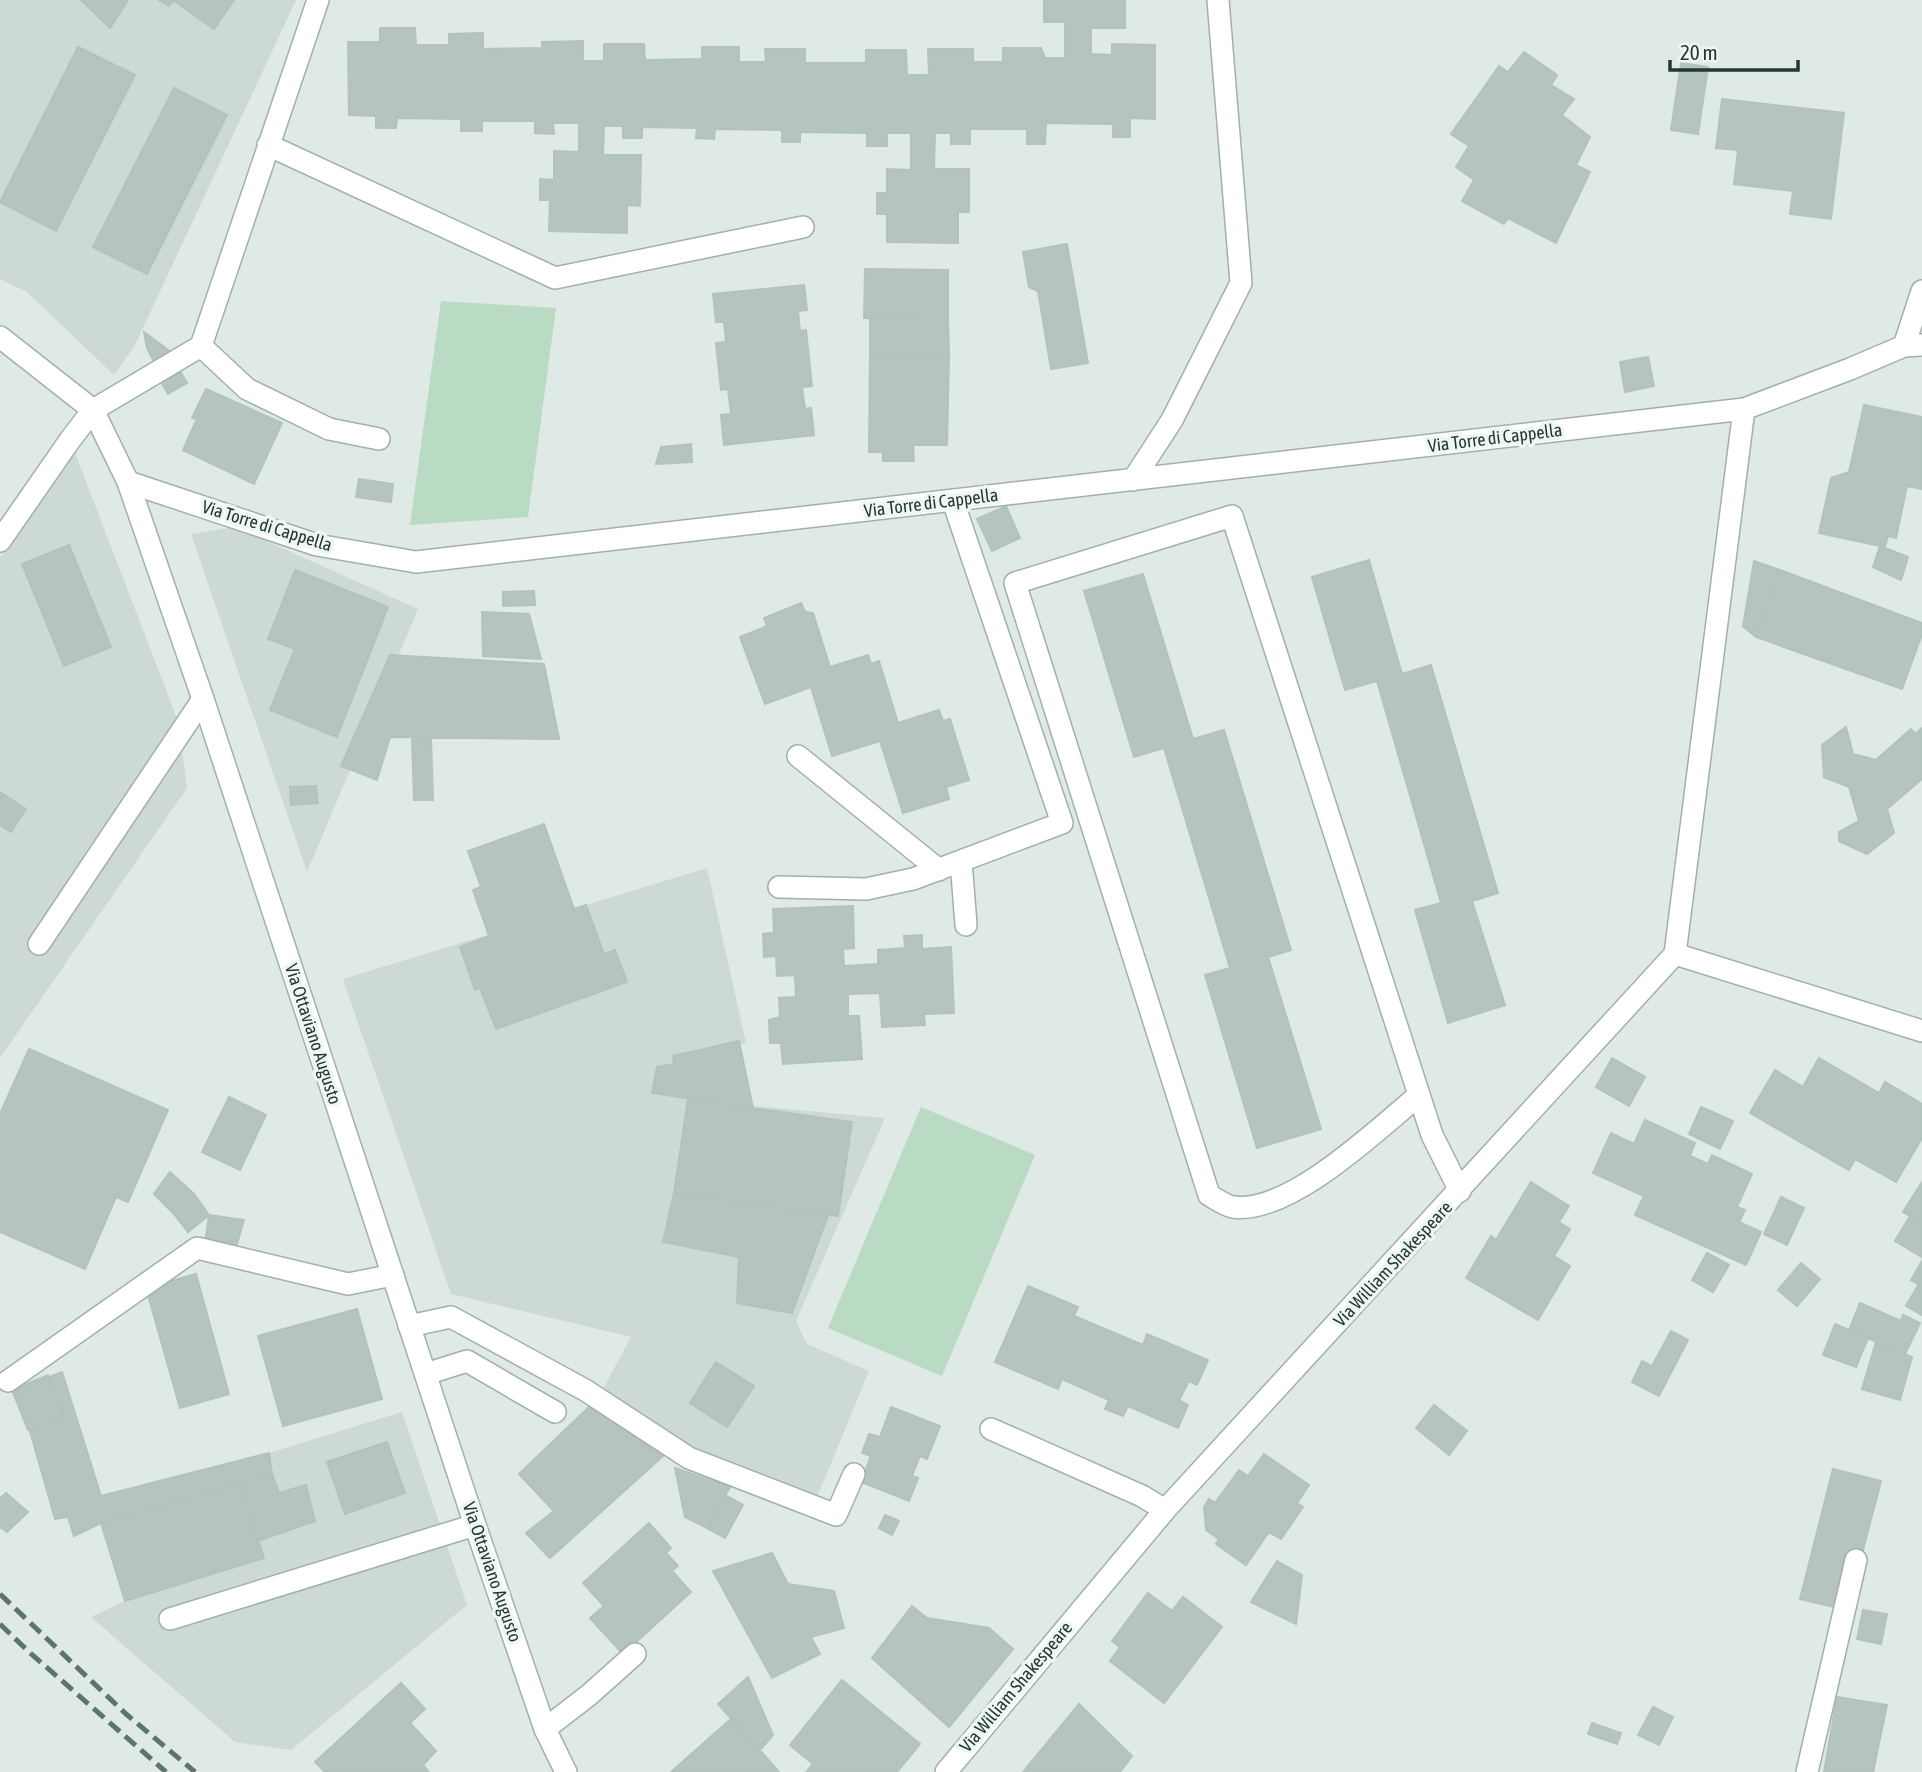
<svg xmlns="http://www.w3.org/2000/svg" width="1922" height="1772" font-family="'Asap Condensed',sans-serif">
	<style>
		.built { fill: #cdd9d4 }
		.green { fill: #b9dac3 }
		.building { fill: #b5c4be; stroke: #b2c3bc; stroke-width: 2 }
		.lines { fill: none; stroke-linecap: round; stroke-linejoin: round }
		.service-casing { stroke: #a2b0ac; stroke-width: 24 }
		.minor-casing { stroke: #a2b0ac; stroke-width: 24 }
		.tertiary-casing { stroke: #a2b0ac; stroke-width: 24 }
		.service { stroke: #fff; stroke-width: 21 }
		.minor { stroke: #fff; stroke-width: 21 }
		.tertiary { stroke: #fff; stroke-width: 21 }
		.rail { stroke: #5b746f; stroke-width: 5; stroke-dasharray: 14 7; stroke-linecap: butt }
		.labels { text-anchor: middle; stroke-width: 7; stroke-linejoin: round; paint-order: stroke }
		.street-label { font-size: 18px; fill: #213833; stroke: #eff6f3 }
	</style>
	<rect width="100%" height="100%" fill="#dfe9e5"/>
	<path class="built" d="M0,0H296L135,345L114,375L27,292L0,279Z
		M70,440L178,721L187,788L0,1058V557Z
		M235,527L418,609L307,872L191,534Z
		M707,868L746,1043L688,1058L698,1101L885,1118L796,1321L807,1344L869,1371L818,1495L693,1448L602,1391L631,1337L451,1294L343,979Z
		M402,1412L467,1605L291,1750L235,1742L91,1617L125,1601L101,1523L269,1453Z"/>
	<path class="green" d="M441,301L556,308L528,517L410,525Z
		M921,1107L1035,1155L942,1376L828,1328Z"/>
	<path class="building" d="M81,0H128L110,28Z
		M159,0H234L214,29L173,0L169,6Z
		M1044,0H1125V28H1091V54L1112,55V44L1155,45V119L1130,118V137H1113V124L1046,123L1045,144H1027V129H970V144H951V133H935L934,169H969V212H958V243L887,242V214H877V193H887V169L911,170V133H887V146H867V133L800,132V142H782V130L715,129L714,139L696,138L697,128L642,127V138H623V126H604L603,155H641L640,206L627,205V233L549,231L550,200H540V179L554,180V151L579,152V123H553L554,134L535,133V121H482V131H461V119L397,118L396,128H376V116L349,115L348,42H380V28H415L416,45H449V34L483,33V49L542,48V42L583,41V61H604V44H644L645,60L702,59V47H739V62H766L765,49H805V63H866V50H906L907,75H929L928,49H973V62H1003V48H1041L1045,58H1065V22H1044Z
		M78,47L135,75L56,231L0,202Z
		M1524,52L1557,75L1551,85L1574,99L1562,115L1590,137L1576,165L1590,172L1556,243L1508,218L1504,224L1462,201L1474,180L1456,167L1469,146L1451,134L1499,66L1508,72Z
		M1681,63L1708,67L1698,134L1671,130Z
		M174,88L227,115L147,274L93,247Z
		M1722,99L1844,113L1831,219L1790,214L1793,191L1734,184L1738,150L1716,148Z
		M1067,244L1088,363L1051,369L1038,291L1029,287L1023,252Z
		M865,269L948,270V320L864,318Z
		M804,285L807,310L798,311L800,331L806,330L812,386L802,387L805,409L811,408L814,435L724,445L721,415L731,414L728,389L721,390L716,343L726,342L724,322H716L713,294Z
		M870,319L948,320L949,355L870,354Z
		M144,332L179,358L175,363L187,383L168,394L154,369L157,367L147,348Z
		M870,354L949,355L947,445H913L914,461H883V452H869Z
		M1648,357L1654,386L1625,392L1620,362Z
		M206,389L282,423L254,484L183,450L197,419L192,418Z
		M1864,405L1922,417V489L1907,486L1896,538L1888,536L1885,547L1819,533L1831,478L1849,472Z
		M691,444L692,462L656,464L661,447Z
		M359,479L393,484L391,502L356,497Z
		M1006,506L1020,538L992,551L977,519Z
		M69,545L111,647L64,666L22,564Z
		M1880,546L1908,557L1901,580L1873,567Z
		M1369,560L1402,674L1431,665L1498,893L1472,901L1505,1005L1448,1023L1415,910L1441,903L1377,681L1345,690L1312,577Z
		M1754,561L1780,570L1756,637L1743,626Z
		M295,570L388,607L337,737L270,710L295,649L268,639Z
		M1780,570L1922,623V634L1902,689L1756,637Z
		M1143,574L1193,739L1224,730L1291,950L1268,957L1321,1129L1257,1148L1205,975L1230,968L1164,748L1134,757L1084,591Z
		M534,591L535,605L503,606V592Z
		M801,603L805,612L813,613L830,667L868,655L871,664L879,661L898,723L939,710L943,721L950,719L969,780L946,787L949,799L903,813L880,741L832,756L811,687L765,704L740,637L767,626L764,618Z
		M482,612L529,614L541,659L483,656Z
		M390,655L544,664L559,739L390,737L377,780L341,766Z
		M1846,727L1853,754L1876,760L1911,729L1915,734L1922,728V779L1887,809L1894,833L1867,854L1839,841V832L1859,821L1849,787L1824,777L1822,745Z
		M412,737L431,738L433,800H414Z
		M316,786L318,803L291,805L290,787Z
		M0,792L26,809L11,832L0,825Z
		M544,824L574,909L586,905L604,954L615,950L627,982L496,1029L480,988L475,990L460,947L489,936L473,890L481,887L468,851Z
		M853,906L854,948L843,949L844,966L878,964V950L905,948L904,936L922,935V949L951,947L954,1013L924,1014L925,1025L882,1027L880,993L848,994V1016H859L862,1059L783,1064L781,1043H770L769,1020L780,1017L779,998L796,997L795,975L777,976L776,956L764,957L763,934L774,933L773,909Z
		M739,1041L753,1108L652,1093L657,1067L674,1064L673,1056Z
		M29,1049L168,1110L128,1202L116,1197L85,1269L0,1232V1114Z
		M1612,1058L1645,1077L1629,1106L1596,1087Z
		M1819,1058L1879,1093L1885,1082L1922,1104V1138L1896,1182L1855,1159L1849,1170L1750,1113L1775,1070L1803,1087Z
		M229,1097L266,1115L240,1170L202,1152Z
		M688,1099L852,1122L838,1216L674,1193Z
		M1701,1107L1733,1121L1720,1149L1689,1134Z
		M1645,1120L1695,1143L1690,1156L1708,1164L1712,1155L1752,1174L1737,1207L1745,1210L1739,1222L1761,1232L1746,1265L1635,1215L1644,1196L1593,1173L1611,1133L1634,1144Z
		M170,1172L194,1194L209,1215L188,1232L174,1214L154,1194Z
		M1531,1182L1569,1206L1559,1222L1570,1229L1554,1256L1570,1266L1538,1320L1466,1278L1491,1236L1496,1240Z
		M1922,1182V1223L1903,1212Z
		M674,1193L828,1215L792,1313L737,1303L739,1257L663,1242Z
		M1781,1197L1804,1208L1787,1245L1764,1234Z
		M209,1215L244,1220L234,1254L205,1244Z
		M1910,1216L1922,1223V1257L1895,1241Z
		M1707,1253L1729,1265L1713,1292L1692,1280Z
		M1922,1261V1286L1911,1280Z
		M1801,1263L1820,1279L1797,1306L1778,1290Z
		M196,1274L229,1394L180,1408L146,1288Z
		M1919,1284L1922,1286V1315L1906,1306Z
		M1028,1286L1078,1307L1074,1316L1143,1345L1147,1334L1208,1360L1197,1385L1189,1381L1179,1400L1188,1405L1178,1428L1128,1406L1123,1416L1105,1409L1109,1400L1062,1379L1058,1389L995,1362Z
		M1860,1303L1901,1321L1903,1315L1920,1323L1905,1354L1849,1330Z
		M357,1309L382,1399L283,1426L258,1336Z
		M1835,1324L1868,1338L1856,1367L1823,1355Z
		M1671,1331L1688,1340L1659,1396L1632,1382L1642,1361L1652,1366Z
		M1876,1342L1912,1357L1900,1400L1862,1389Z
		M716,1362L754,1386L727,1427L690,1403Z
		M62,1372L101,1496L269,1453L272,1474L101,1523L74,1536L68,1517L55,1519L18,1389Z
		M48,1375L64,1416L28,1430L12,1390Z
		M1434,1405L1467,1431L1449,1455L1416,1428Z
		M590,1406L664,1455L550,1558L526,1533L554,1511L519,1474Z
		M891,1407L940,1426L927,1459L920,1456L912,1476L918,1478L909,1501L861,1482L871,1456L862,1453L869,1434L880,1437Z
		M387,1442L405,1493L345,1514L327,1462Z
		M1264,1454L1309,1485L1297,1503L1303,1507L1281,1539L1269,1532L1246,1565L1216,1544L1219,1539L1206,1530L1204,1507L1209,1499L1215,1503L1239,1470L1248,1476Z
		M675,1468L730,1487L707,1528L685,1517Z
		M1833,1469L1881,1481L1863,1550L1851,1547L1838,1608L1800,1599Z
		M272,1474L279,1493L306,1485L315,1521L258,1541L240,1483Z
		M240,1483L264,1558L125,1601L101,1523Z
		M6,1493L28,1512L7,1532L0,1527V1498Z
		M725,1495L743,1505L725,1538L707,1528Z
		M885,1515L899,1521L892,1535L879,1528Z
		M649,1523L671,1548L666,1553L678,1566L672,1571L691,1592L623,1654L590,1618L604,1606L583,1583Z
		M772,1553L788,1584L834,1591L844,1628L811,1637L820,1654L772,1678L713,1571Z
		M1277,1561L1302,1575L1296,1624L1251,1602Z
		M1148,1593L1172,1611L1183,1597L1222,1627L1164,1703L1110,1661L1120,1647L1112,1641Z
		M912,1606L927,1618L989,1628L1013,1649L949,1727L872,1658Z
		M1863,1610L1887,1614L1881,1644L1857,1639Z
		M748,1677L773,1735L760,1750L718,1704Z
		M842,1680L920,1744L897,1772H806L813,1764L790,1745Z
		M401,1683L425,1709L410,1723L436,1751L423,1765L429,1772H325L315,1762Z
		M1837,1697L1887,1705L1873,1772H1824Z
		M1079,1704L1132,1756L1120,1772H1023Z
		M1653,1707L1673,1717L1659,1745L1638,1735Z
		M732,1718L779,1772H671Z
		M1592,1723L1621,1733L1617,1744L1588,1734Z"/>
	<g class="lines">
		<defs>
			<path id="service" d="M798,756L939,870
				M961,861L966,925
				M779,887L866,889L913,879L1062,823L953,501
				M39,944L203,699
				M1419,1095C1378,1129 1289,1215 1233,1207C1226,1206 1216,1199 1209,1195L1015,583L1232,516L1432,1135L1460,1191
				M409,1326L451,1317L585,1390L689,1458L836,1515L854,1474
				M426,1374L467,1361L555,1412
				M8,1381L197,1248L348,1284L393,1275
				M991,1429L1142,1496L1165,1510
				M170,1619L475,1525
				M545,1729L589,1695L635,1654
				M1807,1772L1856,1560"/>
			<path id="minor" d="M268,145L555,278L803,227
				M201,346L247,389L329,429L379,439
				M1904,346L1922,291
				M1133,480L1172,420L1241,283L1218,0
				M128,482L317,545L416,562L1744,409L1850,369L1904,346L1922,345
				M0,541L70,440L93,410L201,346L318,0
				M1675,954L1744,409
				M1675,954L1922,1031
				M946,1772L1165,1510L1675,954"/>
			<path id="tertiary" d="M0,337L93,410L128,482L203,699L475,1525L545,1729L566,1772"/>
		</defs>
		<use href="#service" class="service-casing"/>
		<use href="#minor" class="minor-casing"/>
		<use href="#tertiary" class="tertiary-casing"/>
		<use href="#service" class="service"/>
		<use href="#minor" class="minor"/>
		<use href="#tertiary" class="tertiary"/>
		<path class="rail" d="M0,1594L126,1714L195,1772
			M0,1624L28,1651L166,1772"/>
	</g>
	<g class="labels">
		<g class="street-label">
			<text transform="translate(1495 438) rotate(-7)" y="6">Via Torre di Cappella</text>
			<text transform="translate(931 503) rotate(-7)" y="6">Via Torre di Cappella</text>
			<text transform="translate(267 526) rotate(17)" y="6">Via Torre di Cappella</text>
			<text transform="translate(313 1034) rotate(72)" y="6">Via Ottaviano Augusto</text>
			<text transform="translate(1393 1264) rotate(-47)" y="6">Via William Shakespeare</text>
			<text transform="translate(492 1572) rotate(71)" y="6">Via Ottaviano Augusto</text>
			<text transform="translate(1016 1687) rotate(-50)" y="6">Via William Shakespeare</text>
		</g>
	</g>
	<path d="M1670 60v10h128v-10" fill="none" stroke="#213833" stroke-width="3.5"/>
	<text x="1680" y="60" font-size="21" fill="#213833" stroke="#eff6f3" stroke-width="5" paint-order="stroke">20 m</text>
</svg>
